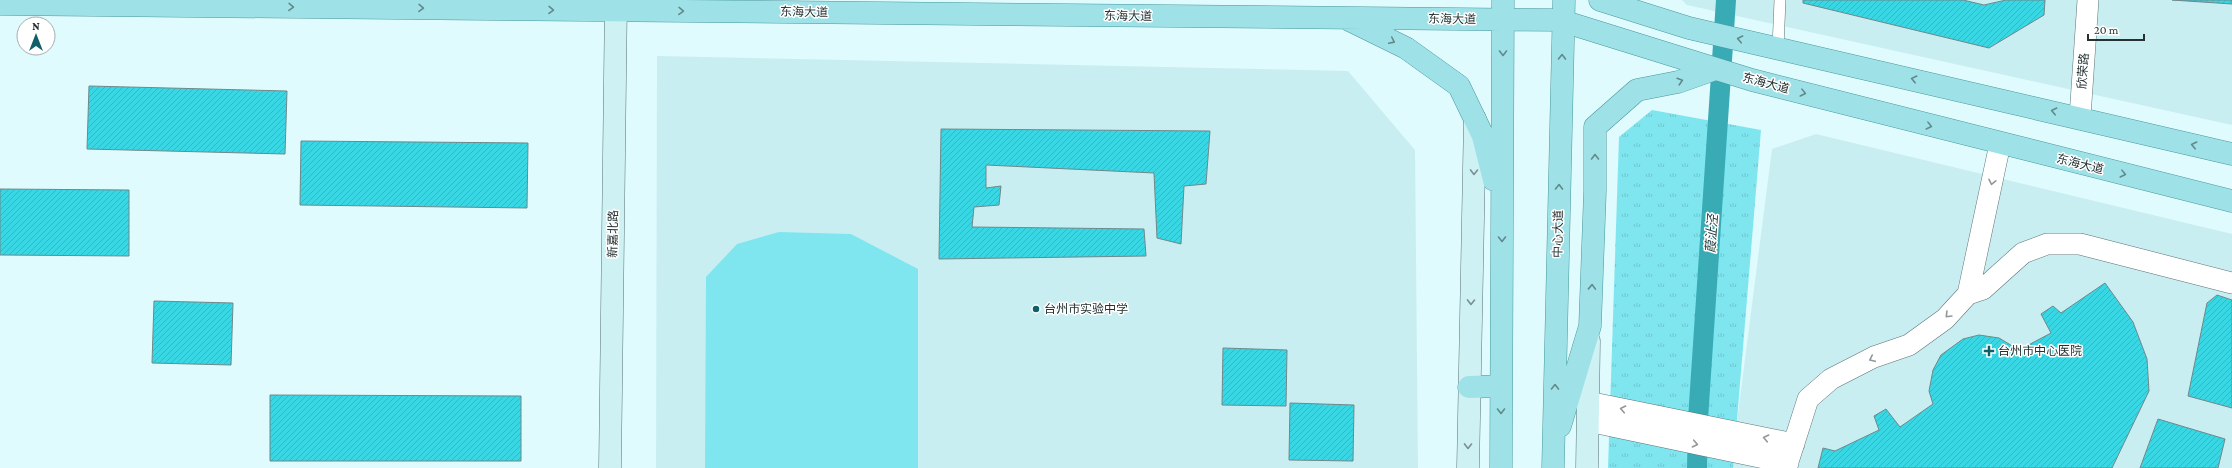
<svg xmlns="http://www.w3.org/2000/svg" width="2232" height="468" font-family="'Crimson Pro','Noto Sans SC',serif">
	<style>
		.built { fill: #c9eef1 }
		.grass { fill: #7fe6f0 }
		.park { fill: url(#park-tufts) }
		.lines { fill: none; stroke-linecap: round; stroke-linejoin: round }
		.canal { stroke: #39abb5; stroke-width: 20 }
		.building { fill: url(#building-hatch); stroke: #6f888b }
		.lane-casing { stroke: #5b7477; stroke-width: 12 }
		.street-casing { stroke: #5b7477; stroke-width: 22 }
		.secondary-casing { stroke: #5b7477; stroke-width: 23 }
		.primary-casing { stroke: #49979e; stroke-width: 23 }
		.lane { stroke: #fff; stroke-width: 11 }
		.street { stroke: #fff; stroke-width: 21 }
		.secondary { stroke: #cef1f4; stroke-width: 22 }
		.primary { stroke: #9ee2e8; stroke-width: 22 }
		.oneway { stroke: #62898c }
		.oneway2 { stroke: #7a9092 }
		.oneway3 { stroke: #929898 }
		.poi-dot { fill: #106167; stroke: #fff; stroke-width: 1.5 }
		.labels { text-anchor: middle; stroke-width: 3; stroke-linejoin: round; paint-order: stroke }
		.street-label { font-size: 12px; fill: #253031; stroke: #fff }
		.poi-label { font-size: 12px; fill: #253031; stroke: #fff; text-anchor: start }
		.water-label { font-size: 13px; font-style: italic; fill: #243d3f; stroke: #fff }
	</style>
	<defs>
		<pattern id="park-tufts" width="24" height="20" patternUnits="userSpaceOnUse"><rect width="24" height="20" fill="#7fe6f0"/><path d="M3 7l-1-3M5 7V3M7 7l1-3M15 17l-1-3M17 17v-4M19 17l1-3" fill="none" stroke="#6ec6ce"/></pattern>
		<pattern id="building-hatch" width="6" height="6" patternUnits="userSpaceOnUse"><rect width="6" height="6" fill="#39d7e3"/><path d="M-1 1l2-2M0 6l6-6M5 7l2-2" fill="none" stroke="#32b9c3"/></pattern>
	</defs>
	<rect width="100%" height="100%" fill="#dffbfd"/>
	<path class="built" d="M1682,0H2232V125L1687,5Z
		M657,56L1348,71L1415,150L1418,468H656Z
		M1816,134L2232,234V468H1731L1772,149Z"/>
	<path class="grass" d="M779,232L851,234L918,269V468H705L706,277L737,244Z"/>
	<path class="park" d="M1652,110L1761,130L1733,468H1608L1619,137Z"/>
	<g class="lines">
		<path class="canal" d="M1697,468L1698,419L1726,0"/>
	</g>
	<path class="building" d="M1803,0H1963L1984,5L2006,0H2045L2044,15L1989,48L1803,3Z
		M2172,0H2232V4Z
		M89,86L287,91L285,154L87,149Z
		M941,129L1210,131L1206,184L1184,186L1181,244L1157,238L1154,173L986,165V188L1001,186L999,205L974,207L972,227L1144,229L1146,256L939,259Z
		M301,141L528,143L527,208L300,205Z
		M0,189L129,190V256L0,255Z
		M2105,283L2133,322L2147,359L2149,391L2112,468H1818L1823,448L1835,451L1879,430L1874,416L1886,409L1900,427L1933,404L1929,391L1933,370L1941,355L1963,339L1979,335L1999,338L2019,350L2051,333L2041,314L2053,306L2061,313Z
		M2217,295L2232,300V408L2188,396L2207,303Z
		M154,301L233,303L231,365L152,363Z
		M1223,348L1287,350L1286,406L1222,405Z
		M270,395L521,396V461H270Z
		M1290,403L1354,405L1353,461L1289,460Z
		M2158,419L2225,439L2218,468H2140Z"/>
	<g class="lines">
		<defs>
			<path id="lane" d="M1778,48L1780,0"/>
			<path id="street" d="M2080,117L2088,0
				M1968,294L1983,289L2023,253L2047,244H2080L2232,283
				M1588,402L1794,444
				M1588,421L1788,463
				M1786,468L1808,399L1831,379L1874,357L1909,345L1945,319L1968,294L2000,144"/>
			<path id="secondary" d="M610,468L616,0
				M1468,468L1475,119
				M1587,468L1589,341"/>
			<path id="primary" d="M1600,0L1689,28L2232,154
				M0,4L1559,20L1752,80L2232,201
				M1349,20L1406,48L1459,86L1483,136L1494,180
				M1469,387L1501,386
				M1560,426L1590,326L1595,191V127L1637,90L1678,82L1715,69
				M1501,468L1503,0
				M1553,468L1564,0"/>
		</defs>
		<use href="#lane" class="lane-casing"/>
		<use href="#street" class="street-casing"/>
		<use href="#secondary" class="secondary-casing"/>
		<use href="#primary" class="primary-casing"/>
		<use href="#lane" class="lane"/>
		<use href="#street" class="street"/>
		<use href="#secondary" class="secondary"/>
		<use href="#primary" class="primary"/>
	</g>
	<defs><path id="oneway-chevron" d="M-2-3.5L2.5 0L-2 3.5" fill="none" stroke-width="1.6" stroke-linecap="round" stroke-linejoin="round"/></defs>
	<g class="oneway">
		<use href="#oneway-chevron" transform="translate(291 7) rotate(1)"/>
		<use href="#oneway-chevron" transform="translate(421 8) rotate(1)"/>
		<use href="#oneway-chevron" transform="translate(551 10) rotate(1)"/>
		<use href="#oneway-chevron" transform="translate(681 11) rotate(1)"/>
		<use href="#oneway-chevron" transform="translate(1740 39) rotate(-168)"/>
		<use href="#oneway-chevron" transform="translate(1392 41) rotate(26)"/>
		<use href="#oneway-chevron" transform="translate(1503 53) rotate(90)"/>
		<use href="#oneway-chevron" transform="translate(1562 57) rotate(-89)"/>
		<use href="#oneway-chevron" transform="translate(1914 79) rotate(-167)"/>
		<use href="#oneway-chevron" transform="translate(1680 81) rotate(-17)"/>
		<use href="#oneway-chevron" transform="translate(1803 93) rotate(14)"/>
		<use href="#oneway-chevron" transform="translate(2054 111) rotate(-167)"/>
		<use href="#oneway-chevron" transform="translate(1929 126) rotate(14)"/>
		<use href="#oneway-chevron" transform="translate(2194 145) rotate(-167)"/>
		<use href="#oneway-chevron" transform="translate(1595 157) rotate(-90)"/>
		<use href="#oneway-chevron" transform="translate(2123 174) rotate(14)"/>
		<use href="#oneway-chevron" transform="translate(1559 187) rotate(-89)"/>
		<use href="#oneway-chevron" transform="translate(1502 239) rotate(90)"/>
		<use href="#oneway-chevron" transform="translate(1592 287) rotate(-88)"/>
		<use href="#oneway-chevron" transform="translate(1555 387) rotate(-89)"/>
		<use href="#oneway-chevron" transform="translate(1501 411) rotate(90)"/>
	</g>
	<g class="oneway2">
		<use href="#oneway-chevron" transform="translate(1474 172) rotate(91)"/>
		<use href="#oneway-chevron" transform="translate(1471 302) rotate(91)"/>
		<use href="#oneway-chevron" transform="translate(1468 446) rotate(91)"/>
	</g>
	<g class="oneway3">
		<use href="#oneway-chevron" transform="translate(1992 182) rotate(102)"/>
		<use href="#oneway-chevron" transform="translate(1948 315) rotate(135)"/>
		<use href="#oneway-chevron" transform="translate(1872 359) rotate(155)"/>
		<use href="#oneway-chevron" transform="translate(1623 409) rotate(-168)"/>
		<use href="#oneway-chevron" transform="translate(1766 438) rotate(-168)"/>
		<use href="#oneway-chevron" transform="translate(1695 444) rotate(12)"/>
	</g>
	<g class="poi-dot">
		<circle cx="1036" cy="309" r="4"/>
		<path d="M1987 345h4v4h4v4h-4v4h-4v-4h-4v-4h4z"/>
	</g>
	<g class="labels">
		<g class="street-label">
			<text transform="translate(804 12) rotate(1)" y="4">东海大道</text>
			<text transform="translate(1128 16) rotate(1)" y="4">东海大道</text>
			<text transform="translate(1452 19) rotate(1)" y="4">东海大道</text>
			<text transform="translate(2083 71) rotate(-86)" y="4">欣荣路</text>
			<text transform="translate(1766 83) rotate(15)" y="4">东海大道</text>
			<text transform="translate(2080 164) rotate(14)" y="4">东海大道</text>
			<text transform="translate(613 234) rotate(-89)" y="4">新嘉北路</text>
			<text transform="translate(1558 234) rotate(-89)" y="4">中心大道</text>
		</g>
		<g class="poi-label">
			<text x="1044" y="313">台州市实验中学</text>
			<text x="1998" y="355">台州市中心医院</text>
		</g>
		<g class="water-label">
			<text transform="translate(1711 234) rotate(-86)" y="5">葭沚泾</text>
		</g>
	</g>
	<g transform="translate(36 36)"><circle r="19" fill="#ffffff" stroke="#a8acad"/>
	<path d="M0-3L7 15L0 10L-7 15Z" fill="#106167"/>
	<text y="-6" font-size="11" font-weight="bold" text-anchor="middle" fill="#253031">N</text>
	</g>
	<path d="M2088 34v6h56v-6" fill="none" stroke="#253031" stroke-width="2"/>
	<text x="2094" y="34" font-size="12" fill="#253031" stroke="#ffffff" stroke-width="3" paint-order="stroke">20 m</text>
</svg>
